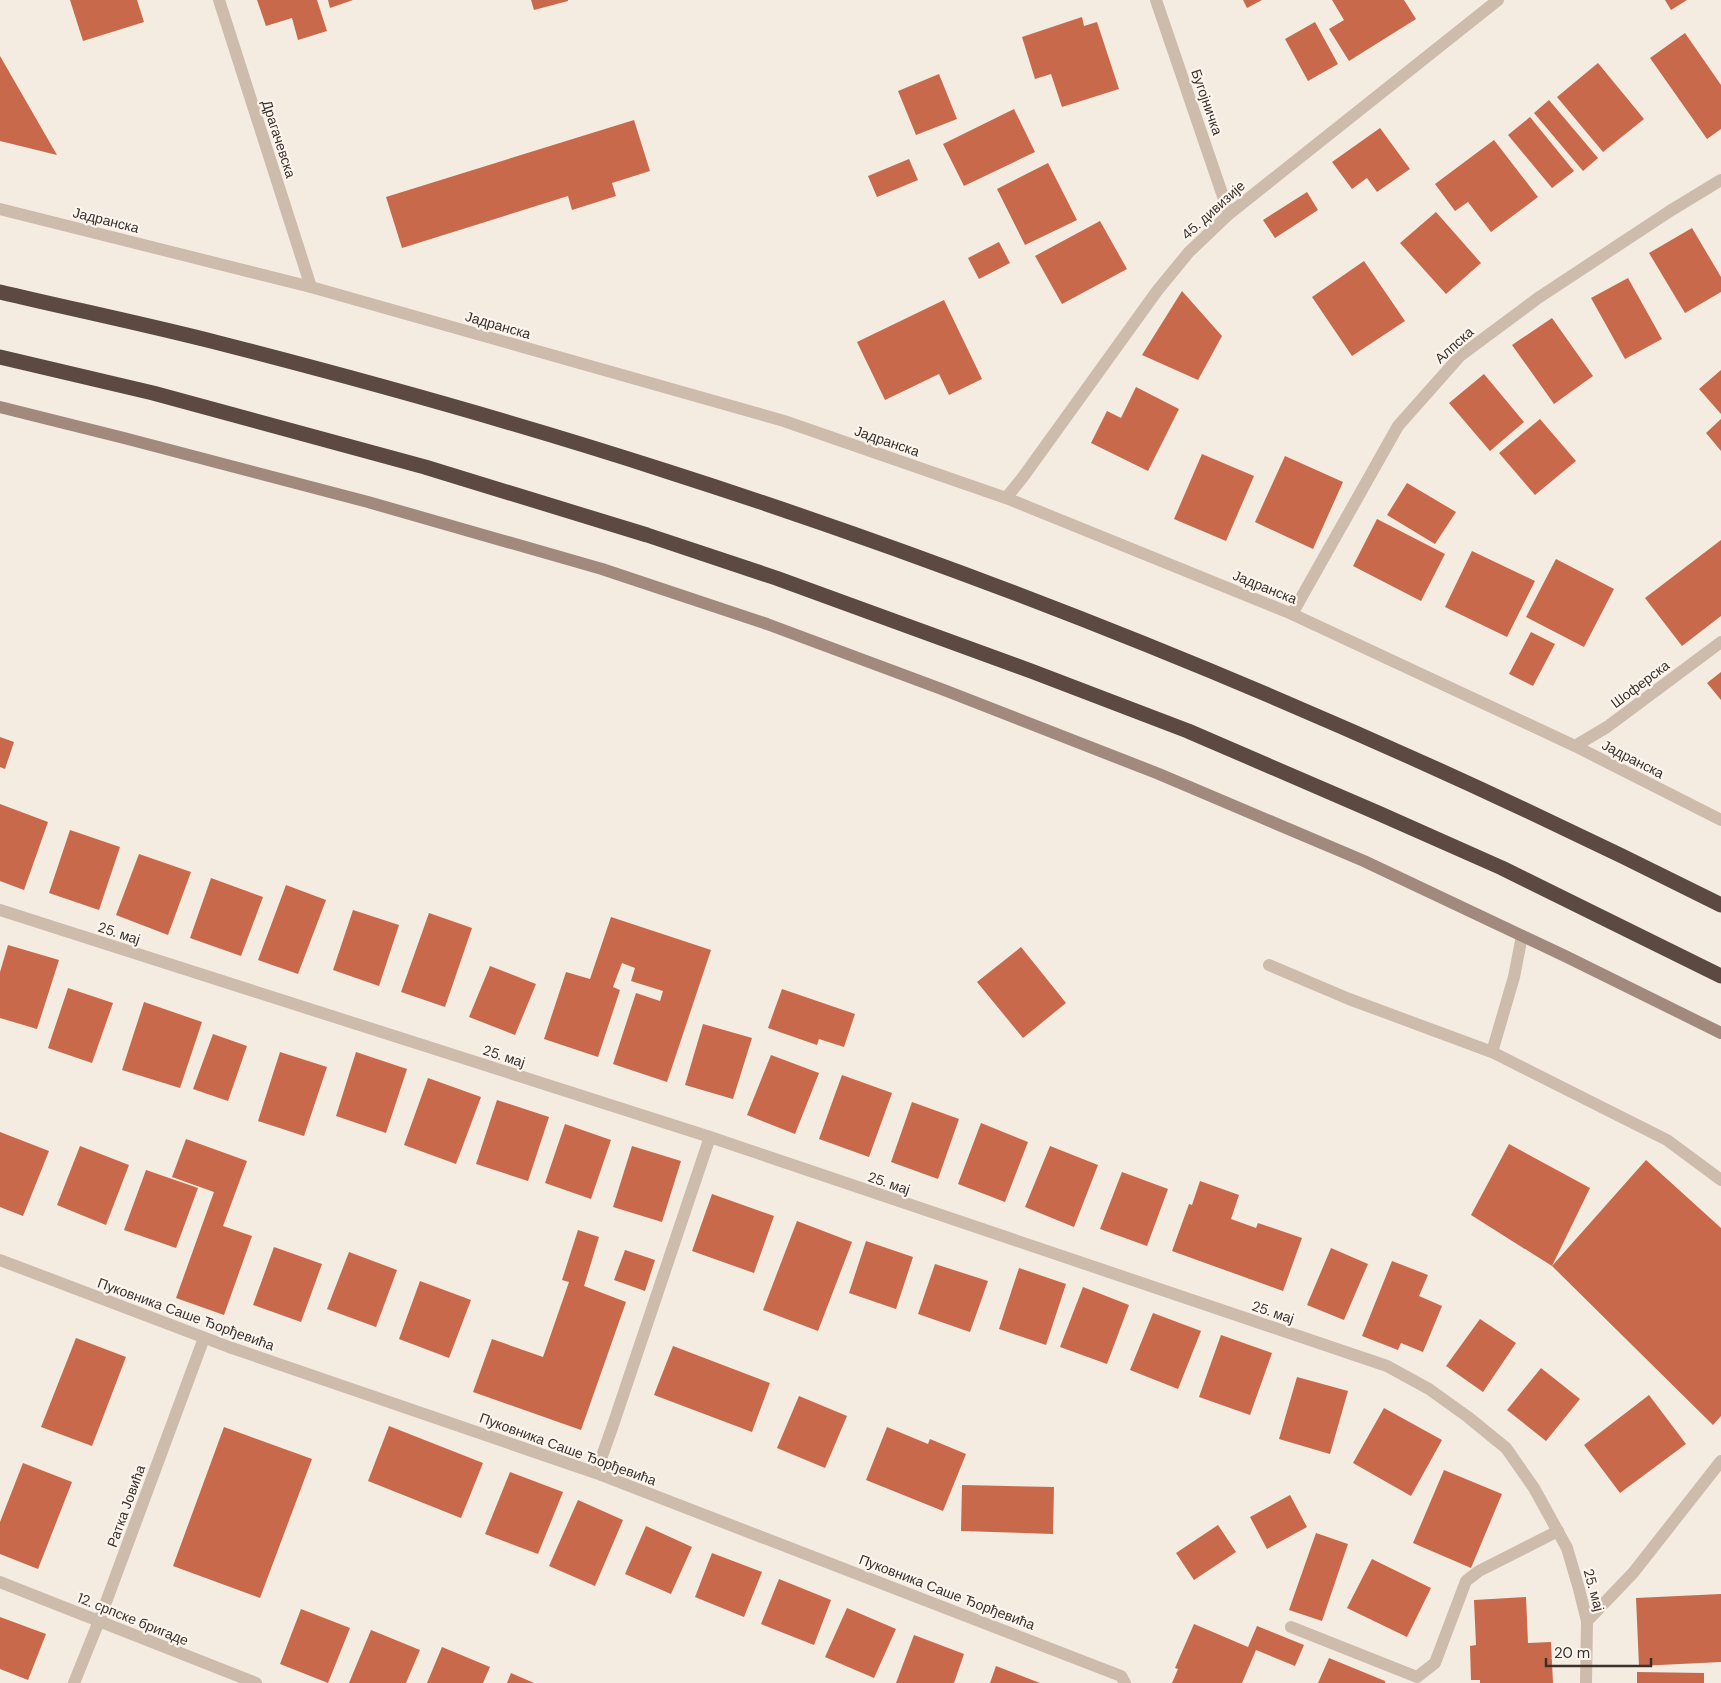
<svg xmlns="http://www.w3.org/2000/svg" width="1721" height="1683" font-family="'DM Sans',sans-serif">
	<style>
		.building { fill: #c8694b }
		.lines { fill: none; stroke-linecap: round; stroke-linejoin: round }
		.service { stroke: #cdbbac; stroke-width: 12 }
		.minor { stroke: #cdbbac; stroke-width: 12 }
		.tertiary { stroke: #cdbbac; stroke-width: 12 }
		.secondary { stroke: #a18a7d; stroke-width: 12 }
		.motorway { stroke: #5c4a42; stroke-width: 15 }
		.labels { text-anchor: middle; stroke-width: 4.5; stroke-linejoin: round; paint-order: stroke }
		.street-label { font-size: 14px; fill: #3b302b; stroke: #fbf5ee }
	</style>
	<rect width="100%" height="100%" fill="#f4ebe1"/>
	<path class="building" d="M70,0H137L144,22L83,41Z
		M257,0H317L327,31L298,40L292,18L266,26Z
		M328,0H353L330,8Z
		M531,0H568V1L534,10Z
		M1243,0H1262L1247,8Z
		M1332,0H1404L1416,19L1349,61L1329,29L1344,20Z
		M1665,0H1687L1671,10Z
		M1082,17L1084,26L1097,22L1119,89L1062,107L1051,74L1035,79L1022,37Z
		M1315,22L1338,64L1308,81L1285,39Z
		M1685,33L1721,85V129L1707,139L1650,58Z
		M0,56L57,155L0,141Z
		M1598,63L1644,119L1603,152L1557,97Z
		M939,74L957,119L916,135L898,91Z
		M1549,100L1598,158L1583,171L1534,113Z
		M1014,109L1035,152L964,186L943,144Z
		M1530,117L1574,171L1552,188L1508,135Z
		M634,120L650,171L612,183L616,196L572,210L568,196L402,248L386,197Z
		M1380,128L1410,169L1377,192L1367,178L1352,189L1332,162Z
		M1494,140L1538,197L1491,232L1468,202L1455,211L1435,184Z
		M909,159L918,180L877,197L868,176Z
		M1048,163L1077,220L1025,245L997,189Z
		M1307,192L1318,210L1275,238L1263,220Z
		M1436,212L1481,263L1446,294L1400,243Z
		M1100,221L1127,269L1062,304L1035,256Z
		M1692,228L1721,277V292L1685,313L1649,253Z
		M999,242L1010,263L979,279L968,258Z
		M1364,261L1405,321L1352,356L1312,297Z
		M1628,278L1662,339L1625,359L1591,298Z
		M1182,291L1222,336L1198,380L1142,355Z
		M944,300L982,379L949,395L939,374L885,400L857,342Z
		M1552,318L1593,376L1554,404L1512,345Z
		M1721,370V414L1699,389Z
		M1484,374L1524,422L1490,451L1449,403Z
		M1136,387L1179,409L1148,471L1091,443L1107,411L1121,418Z
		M1540,419L1576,461L1535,495L1499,453Z
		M1721,419V451L1706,433Z
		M1202,454L1254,476L1226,541L1174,519Z
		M1285,456L1343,482L1313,549L1255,522Z
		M1407,483L1456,512L1435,544L1387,515Z
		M1377,519L1445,554L1421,601L1353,566Z
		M1721,540V616L1682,646L1645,598Z
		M1472,551L1535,581L1507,637L1445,607Z
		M1556,559L1614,589L1584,647L1526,617Z
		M1531,632L1555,644L1533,686L1509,674Z
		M1721,672V700L1707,683Z
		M0,737L14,742L5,769L0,767Z
		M0,804L48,822L24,890L0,881Z
		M70,830L120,847L99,910L49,893Z
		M139,854L191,872L168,935L116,915Z
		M211,878L263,897L241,956L190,938Z
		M286,885L326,900L298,974L258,960Z
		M353,910L399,925L379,986L333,970Z
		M429,913L472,928L445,1007L401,992Z
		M611,917L711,950L667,1082L613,1064L636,993L660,1001L663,991L631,981L635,968L622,963L613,987L620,990L598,1057L544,1039L566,972L590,979Z
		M8,945L59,960L37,1029L0,1018V972Z
		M1021,947L1066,1003L1023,1038L977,982Z
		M490,966L536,984L515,1035L469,1017Z
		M68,988L113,1003L92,1063L48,1048Z
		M782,989L855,1014L844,1047L819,1039L817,1045L768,1028Z
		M144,1002L202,1022L180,1088L122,1070Z
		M703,1024L752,1038L733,1099L685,1085Z
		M213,1034L247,1046L228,1101L193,1089Z
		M280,1052L327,1067L304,1136L258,1121Z
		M356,1052L407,1069L386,1133L336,1116Z
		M771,1055L819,1073L795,1134L747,1115Z
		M842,1075L892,1093L869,1157L819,1139Z
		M428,1078L481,1097L456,1164L404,1145Z
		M497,1100L549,1117L528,1181L476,1164Z
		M912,1102L959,1119L938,1179L891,1162Z
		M981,1123L1028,1142L1005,1202L958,1184Z
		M565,1124L611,1140L591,1199L545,1183Z
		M0,1132L49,1151L23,1216L0,1207Z
		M186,1139L247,1161L223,1226L252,1236L224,1315L176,1298L214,1192L172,1177Z
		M1509,1144L1590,1188L1552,1266L1471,1215Z
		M80,1146L129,1165L106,1225L57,1205Z
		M632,1146L681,1161L662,1222L613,1207Z
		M1050,1146L1098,1165L1074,1227L1025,1207Z
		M1646,1160L1721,1228V1416L1713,1425L1552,1266Z
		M146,1170L198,1188L176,1248L124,1230Z
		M1122,1172L1168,1189L1147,1246L1100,1229Z
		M1200,1181L1239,1195L1231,1219L1256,1228L1258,1223L1302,1238L1283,1291L1172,1251L1189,1204L1192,1205Z
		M712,1194L774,1216L754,1273L692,1251Z
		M797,1221L852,1242L818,1331L763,1310Z
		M578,1230L599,1237L584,1286L626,1302L581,1430L473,1392L492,1339L543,1357L569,1282L562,1280Z
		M866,1241L913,1257L896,1309L849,1293Z
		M274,1247L322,1264L301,1322L253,1305Z
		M1331,1248L1368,1264L1344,1320L1307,1305Z
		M625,1250L655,1260L645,1291L614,1280Z
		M349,1252L397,1270L376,1327L327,1309Z
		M1392,1261L1428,1275L1419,1296L1442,1306L1423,1352L1401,1343L1398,1350L1362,1336Z
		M935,1264L988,1281L970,1332L918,1314Z
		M1019,1268L1066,1284L1046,1345L999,1329Z
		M420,1281L471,1300L449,1358L399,1339Z
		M1083,1287L1129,1305L1107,1364L1060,1347Z
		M1153,1313L1201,1331L1178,1389L1130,1370Z
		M1480,1319L1516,1343L1483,1392L1446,1366Z
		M1221,1335L1272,1353L1250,1415L1199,1397Z
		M76,1338L126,1357L92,1446L41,1427Z
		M673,1346L770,1383L752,1432L654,1395Z
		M1541,1368L1580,1399L1546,1441L1507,1410Z
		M1297,1377L1348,1391L1330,1454L1279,1439Z
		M1649,1395L1686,1444L1620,1493L1584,1445Z
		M799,1396L847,1416L825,1468L777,1448Z
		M1384,1408L1442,1440L1411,1496L1353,1463Z
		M389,1426L483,1463L461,1518L368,1481Z
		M224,1427L312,1459L260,1598L173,1566Z
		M887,1427L928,1444L930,1439L966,1454L943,1511L866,1480Z
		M23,1463L72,1482L38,1569L0,1554V1522Z
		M1444,1470L1502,1494L1471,1568L1413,1543Z
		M510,1472L563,1492L538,1554L485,1534Z
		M962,1485L1054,1487L1053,1534L961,1531Z
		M1290,1495L1307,1527L1267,1549L1250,1517Z
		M578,1500L623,1520L595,1586L549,1566Z
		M1218,1525L1236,1552L1194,1580L1176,1553Z
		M646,1526L692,1547L671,1594L625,1574Z
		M1316,1533L1348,1544L1322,1621L1289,1610Z
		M712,1553L762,1572L744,1617L695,1597Z
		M1372,1559L1431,1588L1407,1637L1347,1608Z
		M779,1579L831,1600L814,1645L761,1624Z
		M1721,1594V1662L1639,1666L1636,1598Z
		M1526,1597L1528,1643L1551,1642L1553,1683H1480V1680H1471L1470,1646L1476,1645L1474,1600Z
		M847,1608L896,1629L874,1678L825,1657Z
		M301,1609L350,1628L328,1683L280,1664Z
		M0,1617L46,1634L28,1680L0,1669Z
		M1194,1624L1248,1647L1257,1626L1304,1645L1295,1666L1256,1650L1242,1683H1172L1178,1669L1175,1668Z
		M371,1630L420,1650L406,1683H349Z
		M914,1635L964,1654L954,1683H896Z
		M442,1647L490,1667L483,1683H427Z
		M1329,1658L1385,1681V1683H1318Z
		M996,1666L1040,1683H990Z
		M1637,1672L1704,1673V1683H1637Z
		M511,1673L534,1683H507Z"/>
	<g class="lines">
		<path class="service" d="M1269,965L1349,999L1492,1052L1514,977L1522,936
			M1492,1052L1667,1140L1721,1180
			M1291,1627L1417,1677L1435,1663L1466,1581L1479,1571L1558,1531"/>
		<path class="minor" d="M219,0L311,287
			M1156,0L1229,214
			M1006,498L1023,477L1157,291L1189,252L1229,214L1498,0
			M1292,614L1398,426L1460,356L1538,298L1670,211L1721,180
			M1575,746L1607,727L1721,642
			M0,910L710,1137L1387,1366L1429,1389L1468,1417L1506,1448L1534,1488L1567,1548L1579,1589L1587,1621L1586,1683
			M0,1260L229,1347L596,1473L1121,1676L1125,1683
			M596,1473L613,1425L710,1137
			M0,1582L256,1683
			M1587,1621L1633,1573L1721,1461
			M74,1683L99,1621L204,1338"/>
		<path class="tertiary" d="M0,209L311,287L784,421L1006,498L1292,614L1575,746L1721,820"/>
		<path class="secondary" d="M0,407L124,438L368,502L602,569L767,624L944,690L1159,774L1364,861L1565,956L1721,1033"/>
		<path class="motorway" d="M0,292C72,309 144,324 215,342C367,381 518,423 666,471C1029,587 1381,734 1721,905
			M0,357L153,393L425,467L647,535L776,578L1031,671L1188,731L1378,813L1502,868L1721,976"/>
	</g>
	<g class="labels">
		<g class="street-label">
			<text transform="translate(1207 102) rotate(71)" y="5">Бугојничка</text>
			<text transform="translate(279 139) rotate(72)" y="5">Драгачевска</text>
			<text transform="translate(1213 210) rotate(-42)" y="5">45. дивизије</text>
			<text transform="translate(106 220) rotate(14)" y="5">Јадранска</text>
			<text transform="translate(498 325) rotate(16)" y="5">Јадранска</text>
			<text transform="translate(1454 345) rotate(-42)" y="5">Алпска</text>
			<text transform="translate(887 441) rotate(19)" y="5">Јадранска</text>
			<text transform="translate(1265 587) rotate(22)" y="5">Јадранска</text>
			<text transform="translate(1640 684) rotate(-37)" y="5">Шоферска</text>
			<text transform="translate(1633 759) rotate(27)" y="5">Јадранска</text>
			<text transform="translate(119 933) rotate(18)" y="5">25. мај</text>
			<text transform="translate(504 1056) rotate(18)" y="5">25. мај</text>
			<text transform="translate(889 1183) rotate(19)" y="5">25. мај</text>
			<text transform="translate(1273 1312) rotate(19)" y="5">25. мај</text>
			<text transform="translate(186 1314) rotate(20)" y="5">Пуковника Саше Ђорђевића</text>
			<text transform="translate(568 1449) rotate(20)" y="5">Пуковника Саше Ђорђевића</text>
			<text transform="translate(126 1506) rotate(-70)" y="5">Ратка Јовића</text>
			<text transform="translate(1594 1590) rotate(75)" y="5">25. мај</text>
			<text transform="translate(947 1592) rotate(21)" y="5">Пуковника Саше Ђорђевића</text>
			<text transform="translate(133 1619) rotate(22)" y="5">12. српске бригаде</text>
		</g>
	</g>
	<path d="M1546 1658v8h105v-8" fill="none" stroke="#3b302b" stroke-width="2.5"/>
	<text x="1554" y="1658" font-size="15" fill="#3b302b" stroke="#fbf5ee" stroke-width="4" paint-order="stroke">20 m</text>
</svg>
